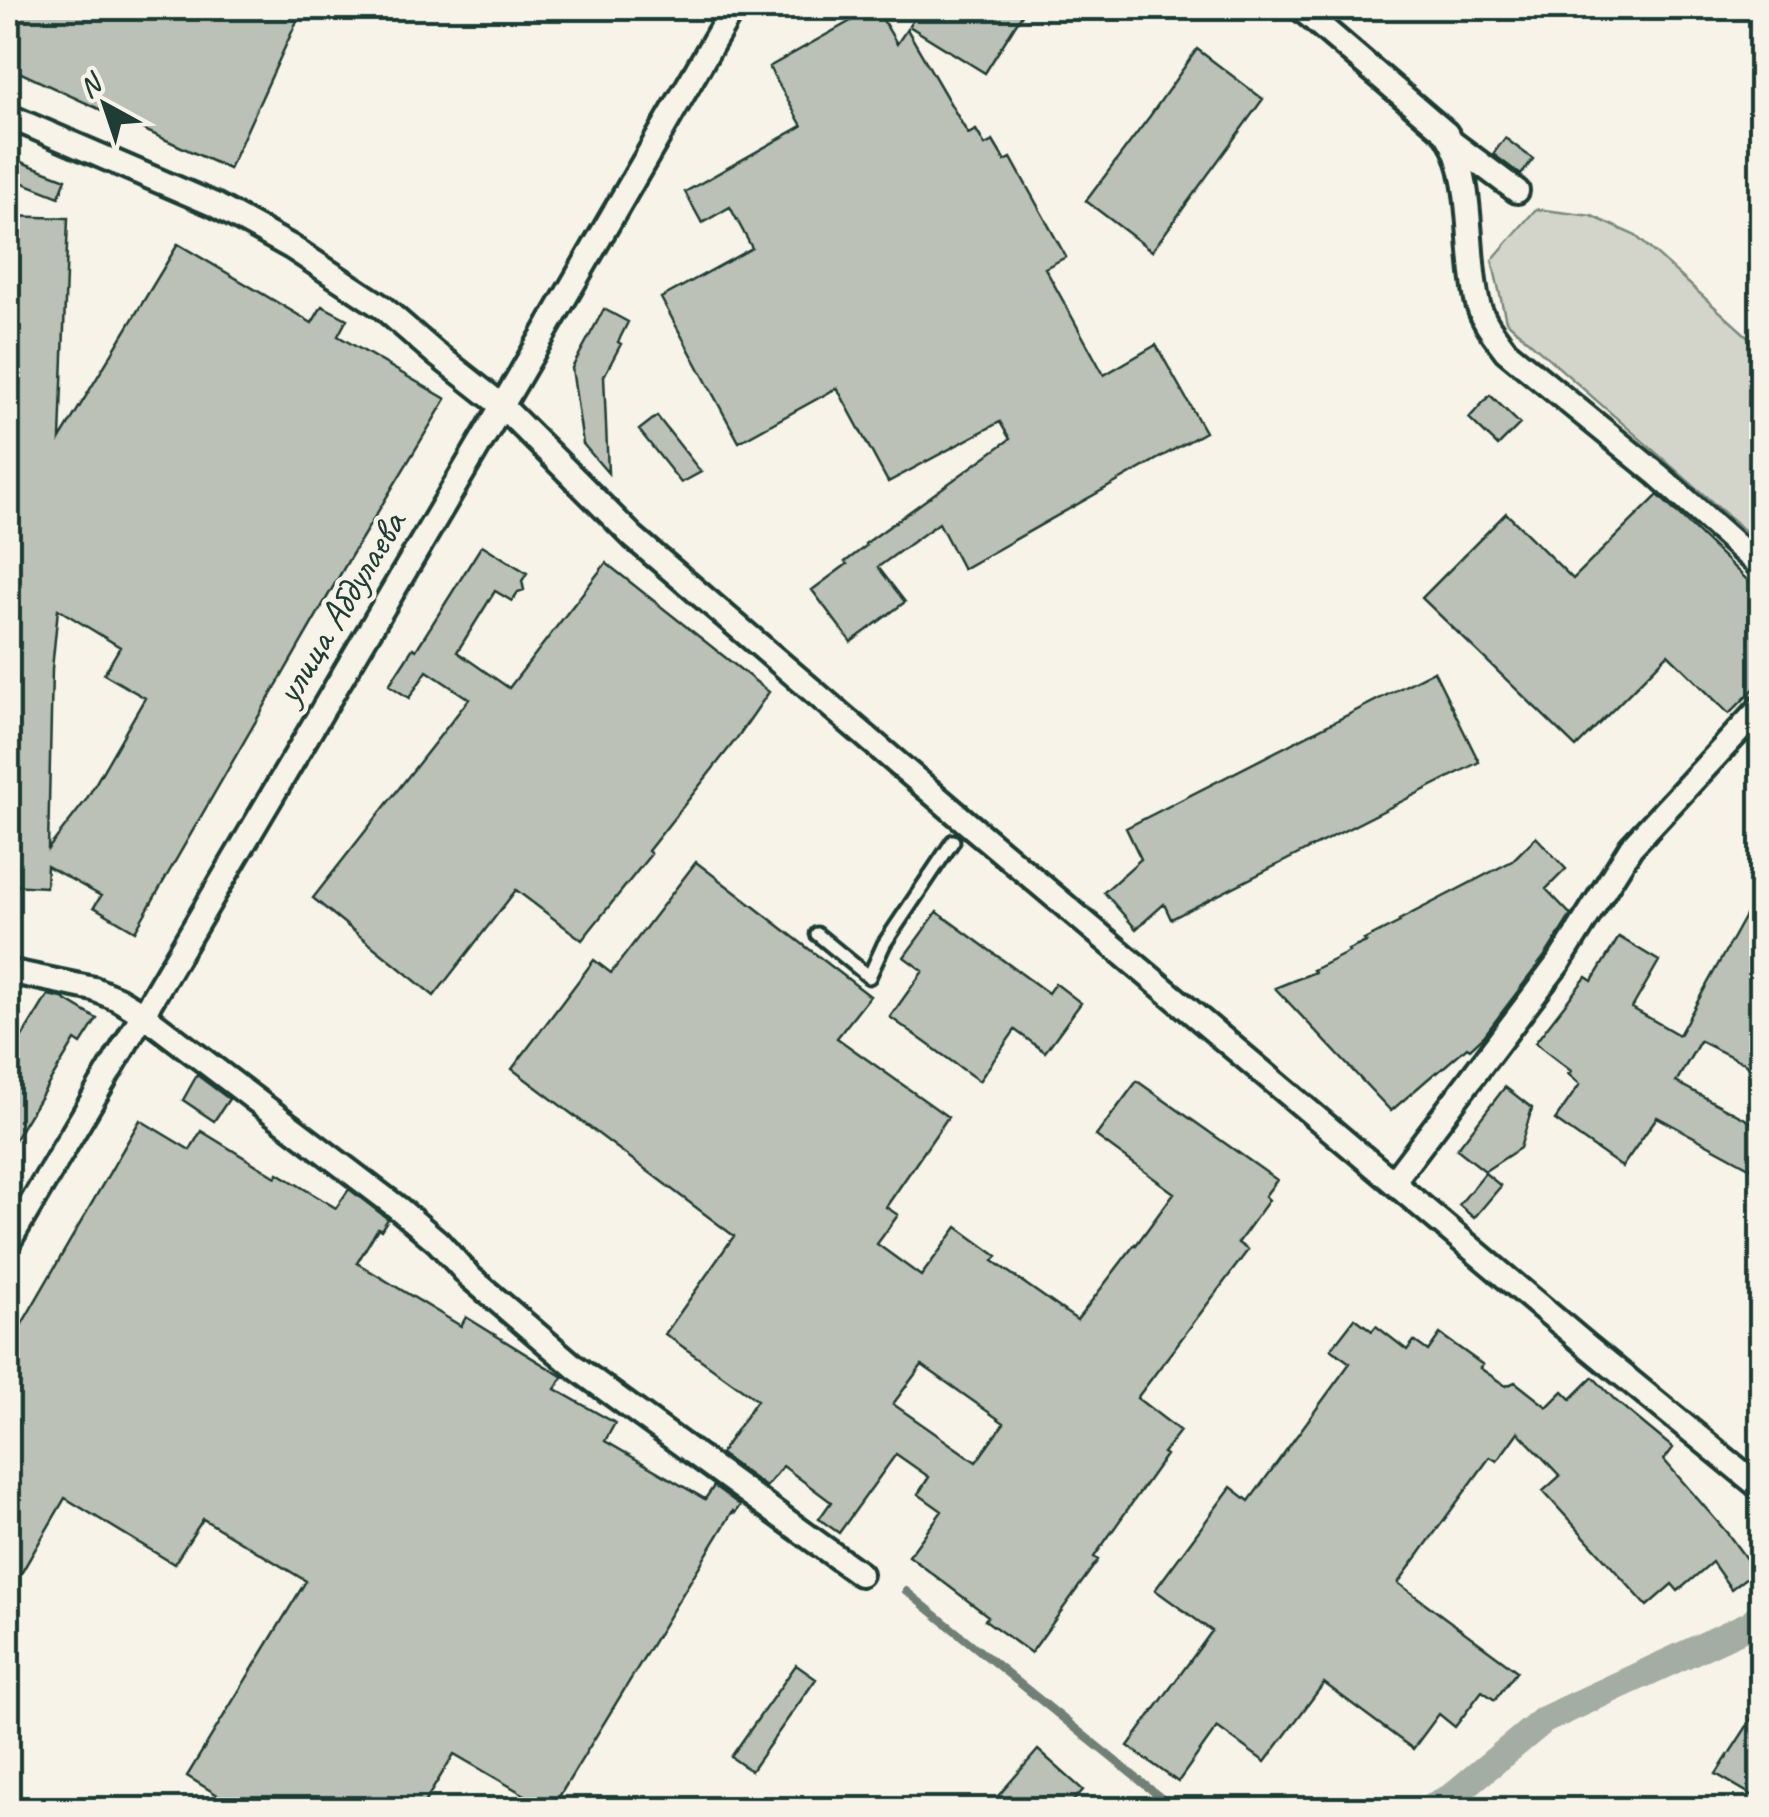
<svg xmlns="http://www.w3.org/2000/svg" width="1769" height="1817" font-family="Caveat,sans-serif">
	<style>
		.green { fill: #d3d5ca; stroke: #79897f; stroke-width: 2.5 }
		.lines { fill: none; stroke-linecap: round; stroke-linejoin: round }
		.stream { stroke: #6f8077; stroke-width: 8 }
		.canal { stroke: #a4ada3; stroke-width: 28 }
		.building { fill: #bbc1b6; stroke: #1f3d34; stroke-width: 2.5; fill-rule: evenodd }
		.service-casing { stroke: #1f3d34; stroke-width: 19 }
		.minor-casing { stroke: #1f3d34; stroke-width: 30 }
		.service { stroke: #f7f3e8; stroke-width: 11 }
		.minor { stroke: #f7f3e8; stroke-width: 22 }
		.labels { text-anchor: middle; stroke-width: 9; stroke-linejoin: round; paint-order: stroke }
		.street-label { font-size: 40px; fill: #1f3d34; stroke: #f7f3e8 }
	</style>
	<rect width="100%" height="100%" fill="#f7f3e8"/>
	<filter id="ink" filterUnits="userSpaceOnUse"><feTurbulence type="fractalNoise" baseFrequency=".01" numOctaves="2"/><feDisplacementMap in="SourceGraphic" scale="20" xChannelSelector="R" yChannelSelector="G"/><feConvolveMatrix kernelMatrix="1 2 1 2 8 2 1 2 1" color-interpolation-filters="sRGB"/></filter>
	<g filter="url(#ink)">
		<path class="green" d="M1536,209L1592,216L1636,236L1747,336L1761,323V545L1506,321L1492,260Z"/>
		<g class="lines">
			<path class="stream" d="M906,1591L1176,1810"/>
			<path class="canal" d="M1425,1810L1450,1798L1544,1720L1751,1624L1762,1612"/>
		</g>
		<path class="building" d="M8,8H303L229,169L8,67Z
			M874,8H876L897,44L907,29L968,134L976,130L985,145L993,141L1005,161L1011,158L1066,257L1045,268L1104,375L1156,345L1205,432L963,569L939,523L878,567L905,602L851,642L812,590L847,564L845,562L866,546L865,544L1010,439L1000,422L888,482L837,388L739,442L661,298L752,248L730,207L702,223L685,192L802,126L769,67Z
			M920,8H1026L985,73L909,26Z
			M1197,49L1263,99L1152,251L1086,201L1150,116Z
			M1505,138L1533,159L1521,175L1493,154Z
			M8,157L66,179L59,197L8,177Z
			M8,216L68,218L60,439L178,244L312,323L322,306L347,319L338,336L446,399L348,561L135,931L94,907L101,896L47,866L46,887L8,885ZM58,609L120,647L104,674L145,698L86,800L48,849L52,669Z
			M604,309L628,322L618,342L621,344L604,376L608,473L583,444L572,368Z
			M1490,395L1520,424L1498,446L1469,418Z
			M657,416L701,472L681,483L639,430Z
			M1658,495L1762,594V681L1729,714L1668,654L1576,747L1422,598L1506,513L1573,579Z
			M482,545L527,573L522,581L524,590L518,592L512,601L495,591L457,652L509,688L606,563L769,692L737,738L648,851L651,854L582,940L516,890L434,996L313,898L469,699L427,671L409,698L389,685L413,648L416,650Z
			M1434,671L1479,762L1171,919L1164,904L1136,929L1104,892L1141,859L1126,828Z
			M1536,837L1566,869L1546,889L1571,915L1547,953L1484,1036L1470,1049L1467,1047L1437,1073L1436,1072L1391,1111L1275,988L1315,972L1313,970L1349,952L1348,950L1366,942L1364,940L1400,922L1399,920L1512,861Z
			M696,862L870,996L837,1038L948,1117L886,1207L898,1215L877,1244L921,1276L957,1227L997,1256L993,1261L1077,1320L1135,1244L1136,1245L1174,1193L1096,1136L1137,1081L1277,1180L1265,1196L1269,1200L1238,1243L1248,1250L1137,1398L1180,1431L1163,1453L1166,1455L1094,1557L1098,1560L1031,1653L985,1620L988,1616L909,1556L942,1511L918,1494L929,1477L896,1454L839,1533L819,1519L831,1502L783,1466L766,1487L720,1454L757,1400L665,1334L734,1236L512,1069L594,960L611,973ZM922,1365L1004,1423L976,1462L893,1404Z
			M1762,885V1072L1700,1041L1676,1082L1762,1128V1174L1657,1117L1622,1167L1555,1120L1580,1084L1568,1074L1571,1071L1535,1043L1586,977L1592,981L1619,937L1659,961L1632,1008L1679,1035Z
			M937,912L1048,993L1055,983L1081,1003L1045,1052L1015,1030L979,1081L890,1017L923,971L904,957Z
			M48,995L62,998L97,1019L81,1044L75,1040L8,1151V1038L18,1044Z
			M197,1075L229,1099L214,1121L183,1100Z
			M1505,1087L1532,1108L1520,1148L1485,1171L1457,1149Z
			M140,1120L190,1150L201,1131L276,1177L278,1173L336,1208L349,1189L388,1219L381,1230L378,1228L357,1263L461,1326L466,1317L563,1377L555,1389L615,1423L605,1441L705,1499L714,1486L740,1505L735,1513L733,1511L551,1810L454,1754L420,1810H242L187,1776L306,1581L203,1519L174,1564L65,1498L8,1596V1348Z
			M1485,1173L1501,1186L1474,1218L1459,1205Z
			M1355,1318L1372,1331L1376,1326L1407,1350L1414,1341L1428,1351L1440,1334L1483,1365L1480,1368L1506,1386L1515,1382L1547,1407L1563,1391L1571,1399L1593,1377L1616,1401L1673,1448L1664,1460L1728,1534L1755,1571L1731,1589L1712,1562L1678,1591L1672,1584L1647,1606L1543,1491L1560,1476L1518,1432L1497,1461L1490,1457L1398,1583L1517,1671L1495,1700L1482,1691L1455,1727L1439,1714L1413,1749L1324,1683L1265,1762L1217,1727L1178,1782L1128,1746L1212,1631L1155,1590L1231,1487L1249,1501L1350,1363L1331,1349Z
			M796,1665L816,1679L751,1771L731,1757Z
			M1762,1703V1801L1716,1774Z
			M1038,1750L1083,1790L1065,1810H986Z"/>
		<g class="lines">
			<defs>
				<path id="service" d="M817,934L869,977L884,944L953,841"/>
				<path id="minor" d="M1300,8L1446,133C1476,177 1465,252 1478,304C1483,322 1495,336 1506,351L1658,475L1762,568
					M8,116L215,205L291,247L382,307L435,353L502,406L633,537L966,822L1586,1345L1762,1489
					M1453,143L1517,191
					M8,971L94,989L118,999L141,1013L398,1208L438,1242L471,1278L575,1367L860,1574
					M1393,1182L1559,962L1631,847L1762,706
					M8,1243L502,406L733,8"/>
			</defs>
			<use href="#service" class="service-casing"/>
			<use href="#minor" class="minor-casing"/>
			<use href="#service" class="service"/>
			<use href="#minor" class="minor"/>
		</g>
	</g>
	<g class="labels">
		<g class="street-label">
			<text transform="translate(339 607) rotate(-59)" y="14">улица Абдулаева</text>
		</g>
	</g>
	<rect width="1769" height="1817" fill="none" stroke="#f7f3e8" stroke-width="40"/>
	<rect x="20" y="20" width="1729" height="1777" fill="none" stroke="#1f3d34" stroke-width="4" filter="url(#ink)"/>
	<g transform="translate(105 105) rotate(320)" stroke="#f7f3e8" stroke-width="8" paint-order="stroke">
	<path d="M0-8L18 38L0 25L-18 38Z" fill="#1f3d34"/>
	<text y="-15" font-size="28" font-weight="bold" text-anchor="middle" fill="#1f3d34">N</text>
	</g>
</svg>
